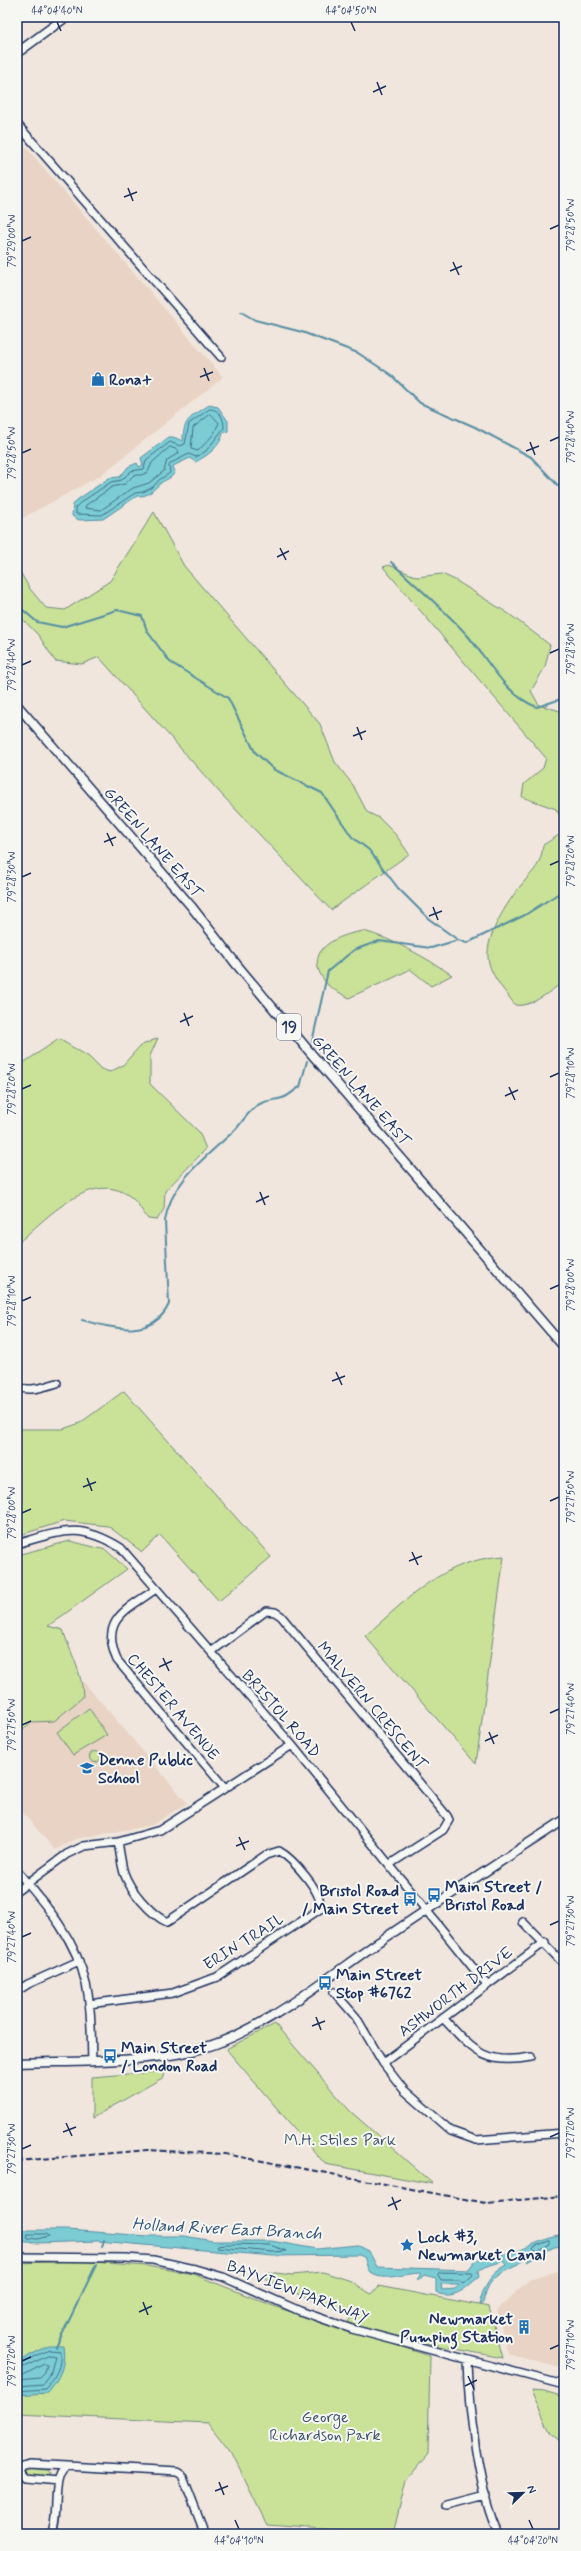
<svg xmlns="http://www.w3.org/2000/svg" width="581" height="2551" font-family="Mynerve,sans-serif">
	<style>
		.built { fill: #e8d3c4 }
		.green { fill: #c9e298; stroke: #72887b }
		.water { fill: #7bccd3; stroke: #558da4; fill-rule: evenodd }
		.lines { fill: none; stroke-linecap: round; stroke-linejoin: round }
		.shore { stroke: #416e8d; stroke-width: 1 }
		.stream { stroke: #558da4; stroke-width: 2 }
		.minor-casing { stroke: #1b2f5e; stroke-width: 10 }
		.major-casing { stroke: #1b2f5e; stroke-width: 11 }
		.minor { stroke: #f6f6f2; stroke-width: 7 }
		.major { stroke: #f6f6f2; stroke-width: 8 }
		.rail { stroke: #1b2f5e; stroke-width: 2; stroke-dasharray: 6 3; stroke-linecap: butt }
		.ticks { fill: none; stroke: #1b2f5e; stroke-width: 1.5 }
		.labels { text-anchor: middle; stroke-width: 4; stroke-linejoin: round; paint-order: stroke }
		.shield { fill: #f6f6f2; stroke: #5d6b8a; stroke-width: 1 }
		.shield-label { font-size: 15px; font-weight: bold; fill: #1b2f5e }
		.poi-label { font-size: 16px; font-weight: bold; fill: #1b2f5e; stroke: #f6f6f2; text-anchor: start }
		.street-label { font-size: 16px; fill: #1b2f5e; stroke: #f6f6f2 }
		.park-label { font-size: 16px; fill: #3e536a; stroke: #f6f6f2 }
		.water-label { font-size: 17px; font-style: italic; fill: #33567b; stroke: #f6f6f2 }
		.neatline { fill: none; stroke: #1b2f5e; stroke-width: 1.5 }
		.ticks-label { font-size: 10px; text-anchor: middle; fill: #1b2f5e }
	</style>
	<rect width="100%" height="100%" fill="#f0e6dd"/>
	<filter id="ink" filterUnits="userSpaceOnUse"><feTurbulence type="fractalNoise" baseFrequency=".025" numOctaves="2"/><feDisplacementMap in="SourceGraphic" scale="8" xChannelSelector="R" yChannelSelector="G"/><feConvolveMatrix kernelMatrix="1 2 1 2 8 2 1 2 1" color-interpolation-filters="sRGB"/></filter>
	<g filter="url(#ink)">
		<path class="built" d="M17,137L223,377L101,475L17,521Z
			M83,1681L187,1803L152,1825L75,1839L55,1850L17,1806V1733L33,1722L54,1721L82,1697Z
			M564,2269V2369L508,2354L497,2310L529,2280Z"/>
		<path class="green" d="M154,512L184,566L320,724L335,762L353,785L367,812L379,818L396,835L409,854L331,910L222,795L99,657L82,664L55,661L39,636L17,613V567L30,589L46,608L65,610L110,581Z
			M389,565L417,577L442,574L455,580L509,614L550,645L545,667L531,691L539,705L564,712V823L556,809L522,797L524,784L543,768L546,758L383,567Z
			M564,832V981C552,990 531,1008 515,1005C506,992 493,979 489,963C482,940 508,901 522,884C535,869 541,865 543,845Z
			M364,931C395,940 425,957 452,975L431,986L410,969C390,981 370,987 349,998C343,994 333,990 328,985C299,952 335,935 364,931Z
			M158,1038L150,1056V1084L199,1132L206,1149L165,1191L164,1209L157,1220L148,1219C143,1213 139,1204 133,1199C95,1165 44,1220 17,1244V1067L59,1039L89,1057L101,1069L110,1072L123,1065L140,1046Z
			M124,1391L271,1557L219,1601L160,1535L142,1552L108,1526L64,1521L17,1536L18,1429H63L80,1423Z
			M70,1541L106,1550L127,1569L48,1626L63,1630C70,1652 83,1674 83,1697L54,1721L33,1722L17,1733V1555Z
			M504,1556L476,1764L365,1636C409,1598 442,1560 504,1556Z
			M89,1708L107,1735L73,1755L57,1732Z
			M89.5 1757a5.5 5.5 0 1 1 11 0a5.5 5.5 0 1 1-11 0Z
			M275,2024L350,2111L433,2184L325,2164L226,2049Z
			M165,2071L164,2077L92,2118V2077Z
			M79,2261L147,2266L193,2274L276,2307L430,2356L428,2454L406,2481L393,2534L267,2525L232,2454L208,2423L17,2414V2263Z
			M268,2272L292,2275L323,2272L351,2281L371,2294L378,2286L489,2307L503,2358L424,2343L347,2323L353,2315L302,2296L264,2278Z
			M531,2390L544,2391L564,2397V2444L551,2434Z
			M30,2468L48,2470L50,2474L47,2477L28,2476L25,2472Z"/>
		<path class="water" d="M209,405L218,407L228,421V431L223,433C221,446 206,457 195,462L190,458L173,466L175,472C172,478 167,479 162,482C153,489 150,497 137,496L103,519L79,520L72,516L73,505L77,500L109,478L120,477L128,467L137,463L139,467L143,465L141,458L169,437H173L183,441C183,418 192,417 209,405Z
			M17,2230H68L148,2236H184L213,2241H271L317,2249L357,2245L369,2251L377,2267L469,2270C486,2244 497,2260 518,2251C535,2244 545,2238 564,2235V2246L554,2247L527,2262L533,2253L523,2255L525,2257C508,2278 490,2267 483,2303L479,2305C483,2287 490,2274 507,2265L504,2261L484,2267L478,2272L479,2277C465,2288 456,2300 436,2293V2278L424,2275L418,2281L417,2279L422,2274L420,2273C407,2273 381,2283 370,2272C367,2269 366,2261 364,2257L359,2255L273,2256L98,2241L37,2243L17,2241ZM441,2284H459L455,2289L442,2290Z
			M48,2346H63C66,2365 60,2378 47,2393L17,2395V2362Z"/>
		<g class="lines">
			<path class="shore" d="M210,409C220,409 224,419 224,428L206,451L196,457L189,454L171,463L169,466L170,473L159,480L153,487L143,492L135,493L102,515L76,514V507L80,503L111,482L122,480L131,471L144,469L146,460L170,442L180,446L185,444L189,424Z
				M211,414L219,423L213,435L198,451L191,449L193,428Z
				M170,447L178,450L179,453L167,460L164,471L149,483L133,488L101,510L85,508L86,505L112,487L125,484L134,475H141L148,472L152,463Z
				M28,2234H47L49,2236L37,2239L28,2238Z
				M550,2241V2245L537,2252L533,2249L534,2247Z
				M229,2244L270,2245L287,2251L273,2252L217,2247L218,2245Z
				M440,2272L472,2273L473,2275L464,2283L459,2280H441L438,2275Z
				M17,2365L49,2350L60,2351C62,2366 55,2378 45,2389L17,2391
				M17,2370L50,2355L55,2356L50,2375L43,2384L17,2386
				M17,2376L20,2377L44,2364L47,2365L45,2373L40,2378L17,2380"/>
			<path class="stream" d="M241,312L255,320L302,332L358,353L391,375L420,403L475,427L531,457L564,492
				M391,562C416,586 445,610 468,636C489,661 506,696 537,707L564,698
				M17,605L37,622L62,627L117,610L142,616L147,631L170,662L228,698L255,752L273,769L322,793L352,837L369,850L398,888L429,919L458,940L467,943L525,915L564,890
				M312,1042L328,971L354,950L379,941L431,948L458,940
				M82,1320C112,1328 153,1340 169,1304L165,1221C170,1181 209,1155 236,1129C242,1122 247,1114 254,1108C263,1100 271,1101 282,1098C288,1097 294,1090 300,1087L307,1061
				M102,2247L104,2240
				M56,2347L96,2265
				M17,2396L23,2394"/>
			<defs>
				<path id="minor" d="M17,124L221,357
					M17,1387C29,1392 44,1387 57,1383
					M17,1544C62,1531 79,1522 121,1548L292,1745L487,1985
					M156,1589C128,1609 99,1619 117,1660L224,1787
					M211,1652L266,1611L275,1612L281,1616L447,1816L449,1820L443,1830L390,1864
					M17,1871C46,1905 76,1939 86,1984C92,2009 91,2036 92,2061
					M17,1891L67,1854L84,1846L118,1842L160,1830L292,1745
					M523,1922L564,1964
					M17,1991L28,1984L79,1961
					M334,1992L356,2017L383,2063L404,2090L451,2131L476,2140L564,2133
					M89,2004L173,1993L217,1977L320,1909C324,1893 292,1858 279,1851L266,1855L167,1922C150,1914 130,1890 124,1873C121,1863 120,1852 118,1842
					M443,2018C473,2050 484,2066 531,2057
					M383,2063L545,1942
					M17,2257L125,2258L153,2260L195,2269L223,2277L300,2311L352,2329L564,2385
					M467,2360C468,2405 479,2496 499,2534
					M58,2481L26,2478L21,2471L24,2466L30,2464L177,2472L182,2475L205,2534
					M448,2505L486,2495
					M51,2534C60,2516 51,2480 65,2468"/>
				<path id="major" d="M17,53L66,17
					M17,705L191,906L237,965L309,1051L564,1347
					M17,2063C75,2061 136,2063 192,2051C257,2036 320,1983 373,1946C436,1903 500,1862 564,1820"/>
			</defs>
			<use href="#minor" class="minor-casing"/>
			<use href="#major" class="major-casing"/>
			<use href="#minor" class="minor"/>
			<use href="#major" class="major"/>
			<path class="rail" d="M17,2161L147,2150L225,2154L486,2203L564,2196"/>
		</g>
	</g>
	<path class="ticks" d="M57,22L61,31M351,22L355,31M377,82L382,95M373,92L386,86M128,188L133,201M124,197L137,192M550,229L559,225M22,241L31,237M453,262L459,275M450,271L462,266M204,368L209,381M200,377L213,372M550,441L559,437M530,442L535,455M526,451L539,446M22,453L31,449M280,548L286,560M277,557L289,551M550,653L559,649M22,665L31,661M357,727L362,740M353,736L366,731M107,833L113,846M104,842L116,837M550,865L559,861M22,877L31,873M433,907L438,920M429,916L442,911M184,1013L189,1026M180,1022L193,1016M550,1077L559,1073M509,1087L515,1100M22,1089L31,1085M505,1096L518,1090M260,1192L265,1205M256,1202L269,1196M550,1289L559,1285M22,1301L31,1297M336,1372L342,1385M332,1381L345,1376M87,1478L92,1491M83,1487L96,1482M550,1501L559,1497M22,1513L31,1509M412,1552L418,1565M409,1561L422,1556M163,1658L169,1671M159,1667L172,1661M550,1713L559,1709M22,1725L31,1721M489,1732L494,1744M485,1741L498,1735M239,1837L245,1850M236,1846L249,1841M550,1925L559,1921M22,1937L31,1933M316,2017L321,2030M312,2026L325,2021M66,2123L72,2136M63,2132L76,2127M550,2137L559,2133M22,2149L31,2145M392,2197L397,2210M388,2206L401,2200M143,2302L148,2315M139,2312L152,2306M550,2349L559,2345M22,2361L31,2357M468,2376L474,2389M465,2386L477,2380M219,2482L224,2495M215,2491L228,2486M235,2520L239,2529M529,2520L533,2529"/>
	<defs>
		<symbol id="shop-bare" viewBox="-9 -9 18 18"><path d="M-5-2.5h2.3a2.7 3.5 0 0 1 5.4 0H5L5.5 6h-11ZM-1.5-2.5h3a1.5 2.3 0 0 0-3 0Z" fill="#1f6fb2" stroke="#f6f6f2" stroke-width="2.5" paint-order="stroke"/></symbol>
		<symbol id="school-bare" viewBox="-9 -9 18 18"><path d="M0-5L7-2L0 1L-7-2ZM-4 1L0 2.5L4 1V4Q0 6-4 4Z" fill="#1f6fb2" stroke="#f6f6f2" stroke-width="2.5" paint-order="stroke"/></symbol>
		<symbol id="bus-bare" viewBox="-9 -9 18 18"><path d="M-5-6H5V4H4V6H2V4H-2V6H-4V4H-5ZM-3.5-4V0h7V-4ZM-3.5 1.2v1.5H-2V1.2ZM2 1.2v1.5H3.5V1.2Z" fill="#1f6fb2" stroke="#f6f6f2" stroke-width="2.5" paint-order="stroke"/></symbol>
		<symbol id="sight-bare" viewBox="-9 -9 18 18"><path d="M0-6L1.8-2.2L6-1.7L2.9 1.2L3.7 5.4L0 3.3L-3.7 5.4L-2.9 1.2L-6-1.7L-1.8-2.2Z" fill="#1f6fb2" stroke="#f6f6f2" stroke-width="2.5" paint-order="stroke"/></symbol>
		<symbol id="building-bare" viewBox="-9 -9 18 18"><path d="M-4-6H4V6H1V3H-1V6H-4ZM-2.5-4.3h1.7v1.8h-1.7ZM.8-4.3h1.7v1.8H.8ZM-2.5-1h1.7V.8h-1.7ZM.8-1h1.7V.8H.8Z" fill="#1f6fb2" stroke="#f6f6f2" stroke-width="2.5" paint-order="stroke"/></symbol>
	</defs>
	<g fill-rule="evenodd">
		<use href="#shop-bare" x="88" y="369" width="20" height="20"/>
		<use href="#school-bare" x="77" y="1758" width="20" height="20"/>
		<use href="#bus-bare" x="424" y="1885" width="20" height="20"/>
		<use href="#bus-bare" x="400" y="1889" width="20" height="20"/>
		<use href="#bus-bare" x="315" y="1973" width="20" height="20"/>
		<use href="#bus-bare" x="100" y="2046" width="20" height="20"/>
		<use href="#sight-bare" x="397" y="2235" width="20" height="20"/>
		<use href="#building-bare" x="514" y="2317" width="20" height="20"/>
	</g>
	<g class="labels">
		<rect class="shield" x="277" y="1014" width="24" height="26" rx="3"/>
		<g class="shield-label">
			<text x="289" y="1032">19</text>
		</g>
		<g class="poi-label">
			<text x="109" y="385">Rona+</text>
			<text x="98" y="1765">Denne Public<tspan x="98" dy="18">School</tspan></text>
			<text x="445" y="1892">Main Street /<tspan x="445" dy="18">Bristol Road</tspan></text>
			<text x="399" y="1896" text-anchor="end">Bristol Road<tspan x="399" dy="18">/ Main Street</tspan></text>
			<text x="336" y="1980">Main Street<tspan x="336" dy="18">Stop #6762</tspan></text>
			<text x="121" y="2053">Main Street<tspan x="121" dy="18">/ London Road</tspan></text>
			<text x="418" y="2242">Lock #3,<tspan x="418" dy="18">Newmarket Canal</tspan></text>
			<text x="513" y="2324" text-anchor="end">Newmarket<tspan x="513" dy="18">Pumping Station</tspan></text>
		</g>
		<g class="street-label">
			<text transform="translate(154 842) rotate(49)" y="6">GREEN LANE EAST</text>
			<text transform="translate(362 1090) rotate(49)" y="6">GREEN LANE EAST</text>
			<text transform="translate(373 1705) rotate(50)" y="6">MALVERN CRESCENT</text>
			<text transform="translate(174 1706) rotate(50)" y="6">CHESTER AVENUE</text>
			<text transform="translate(282 1713) rotate(49)" y="6">BRISTOL ROAD</text>
			<text transform="translate(243 1941) rotate(-32)" y="6">ERIN TRAIL</text>
			<text transform="translate(455 1991) rotate(-37)" y="6">ASHWORTH DRIVE</text>
			<text transform="translate(298 2291) rotate(21)" y="6">BAYVIEW PARKWAY</text>
		</g>
		<g class="park-label">
			<text x="340" y="2145">M.H. Stiles Park</text>
			<text x="325" y="2422">George<tspan x="325" dy="18">Richardson Park</tspan></text>
		</g>
		<g class="water-label">
			<text transform="translate(227 2228) rotate(3)" y="6">Holland River East Branch</text>
		</g>
	</g>
	<rect width="581" height="2551" fill="none" stroke="#f6f6f2" stroke-width="44"/>
	<g transform="translate(523 2493) rotate(67)" stroke="#f6f6f2" stroke-width="3" paint-order="stroke">
	<path d="M0-3L7 15L0 10L-7 15Z" fill="#1b2f5e"/>
	<text y="-6" font-size="11" font-weight="bold" text-anchor="middle" fill="#1b2f5e">N</text>
	</g>
	<rect x="22" y="22" width="537" height="2507" class="neatline"/>
	<g class="ticks-label">
		<text x="57" y="14">44°04'40"N</text>
		<text x="351" y="14">44°04'50"N</text>
		<text transform="translate(570 225) rotate(-90)" y="4">79°28'50"W</text>
		<text transform="translate(11 241) rotate(-90)" y="4">79°29'00"W</text>
		<text transform="translate(570 437) rotate(-90)" y="4">79°28'40"W</text>
		<text transform="translate(11 453) rotate(-90)" y="4">79°28'50"W</text>
		<text transform="translate(570 649) rotate(-90)" y="4">79°28'30"W</text>
		<text transform="translate(11 665) rotate(-90)" y="4">79°28'40"W</text>
		<text transform="translate(570 861) rotate(-90)" y="4">79°28'20"W</text>
		<text transform="translate(11 877) rotate(-90)" y="4">79°28'30"W</text>
		<text transform="translate(570 1073) rotate(-90)" y="4">79°28'10"W</text>
		<text transform="translate(11 1089) rotate(-90)" y="4">79°28'20"W</text>
		<text transform="translate(570 1285) rotate(-90)" y="4">79°28'00"W</text>
		<text transform="translate(11 1301) rotate(-90)" y="4">79°28'10"W</text>
		<text transform="translate(570 1497) rotate(-90)" y="4">79°27'50"W</text>
		<text transform="translate(11 1513) rotate(-90)" y="4">79°28'00"W</text>
		<text transform="translate(570 1709) rotate(-90)" y="4">79°27'40"W</text>
		<text transform="translate(11 1725) rotate(-90)" y="4">79°27'50"W</text>
		<text transform="translate(570 1921) rotate(-90)" y="4">79°27'30"W</text>
		<text transform="translate(11 1937) rotate(-90)" y="4">79°27'40"W</text>
		<text transform="translate(570 2133) rotate(-90)" y="4">79°27'20"W</text>
		<text transform="translate(11 2149) rotate(-90)" y="4">79°27'30"W</text>
		<text transform="translate(570 2345) rotate(-90)" y="4">79°27'10"W</text>
		<text transform="translate(11 2361) rotate(-90)" y="4">79°27'20"W</text>
		<text x="239" y="2544">44°04'10"N</text>
		<text x="533" y="2544">44°04'20"N</text>
	</g>
</svg>
